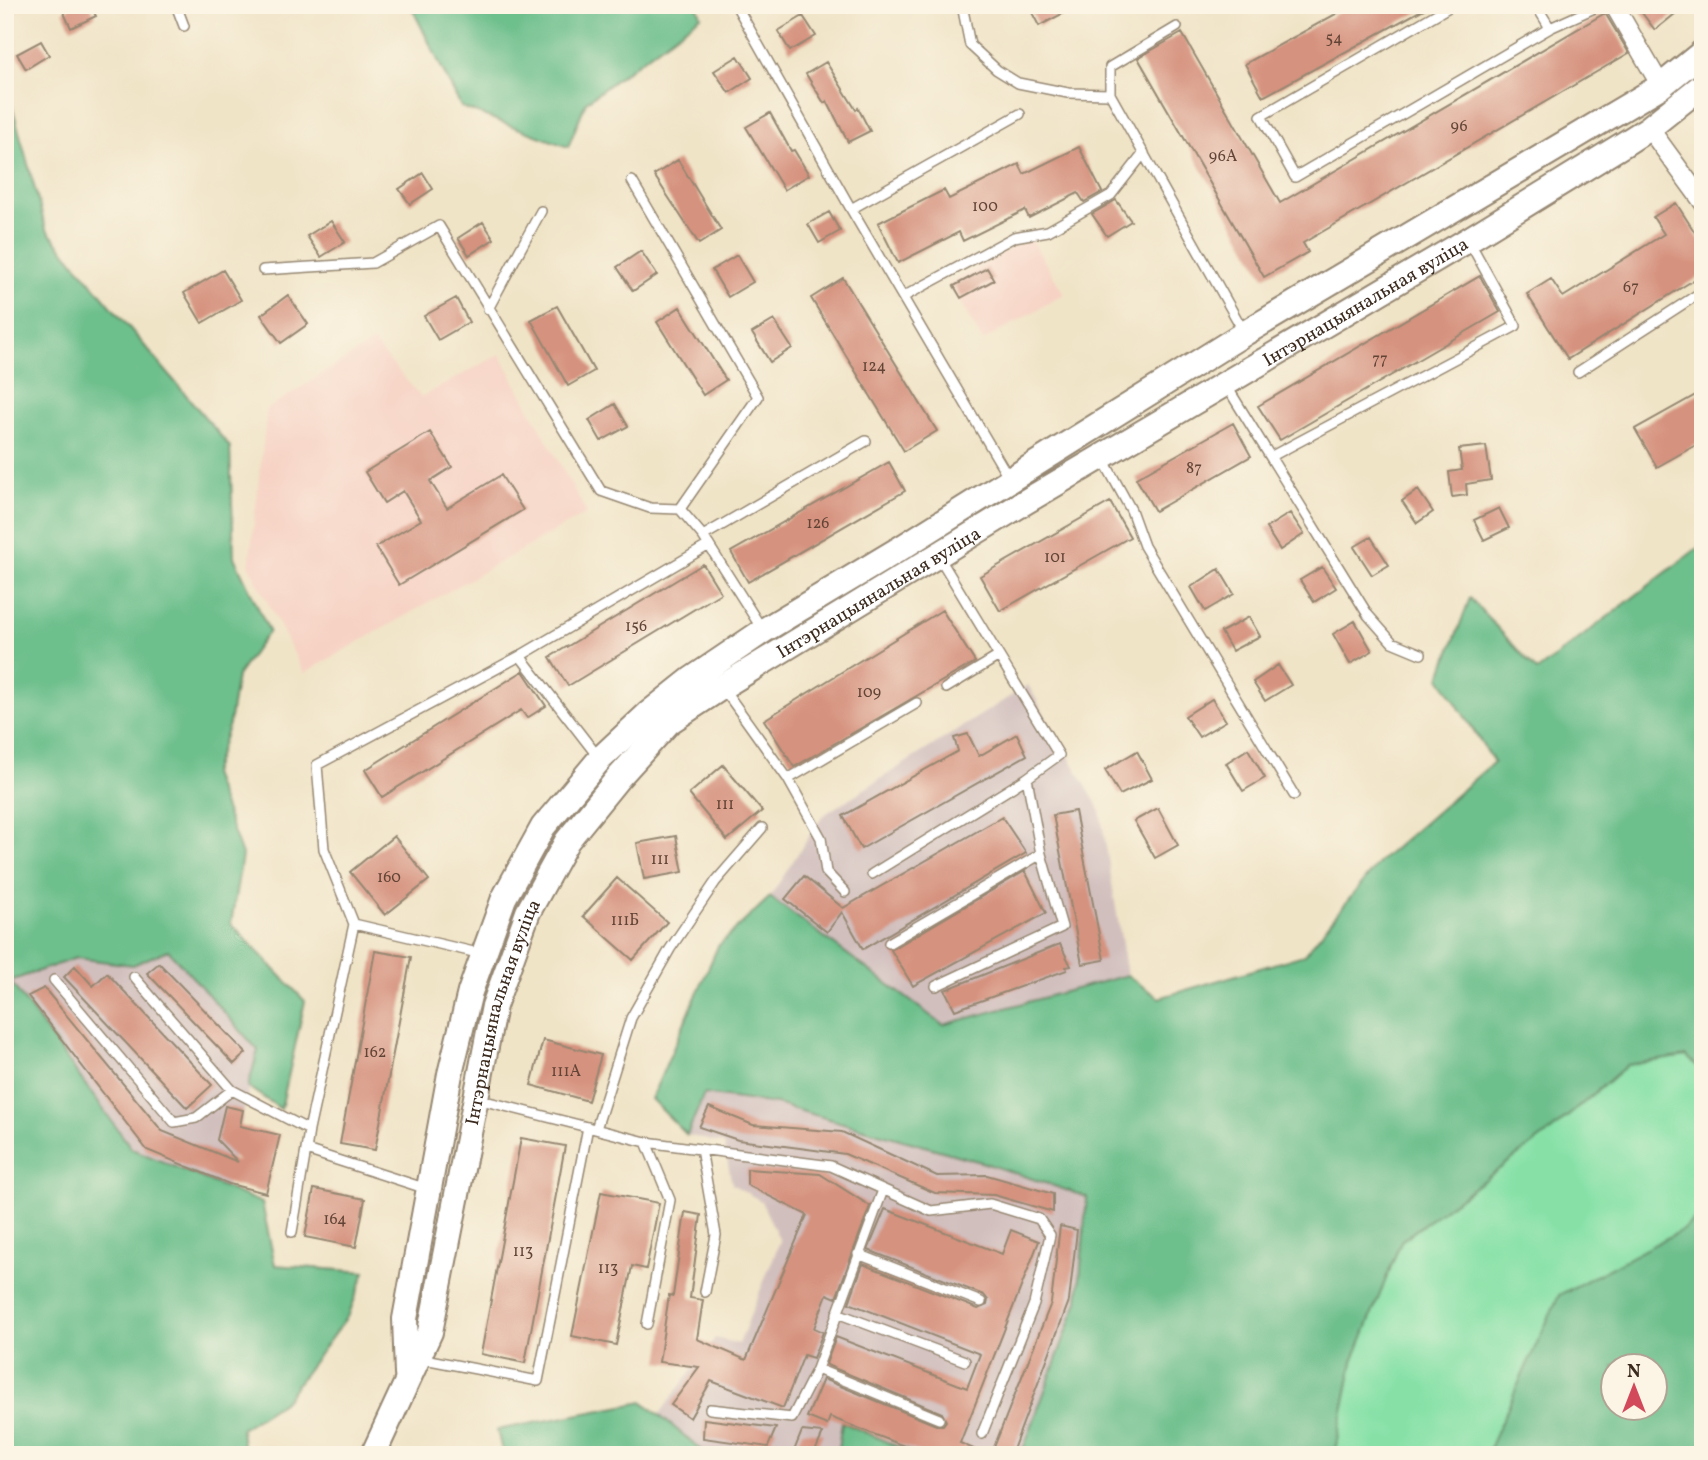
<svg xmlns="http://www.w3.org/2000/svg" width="1708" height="1460" font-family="Vollkorn,serif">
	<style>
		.built { fill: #f6d2c4 }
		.industrial { fill: #d1bfbe }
		.green { fill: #87e1a7; stroke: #618662; stroke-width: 2 }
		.forest { fill: #6dbf8c; stroke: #547455; stroke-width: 2; fill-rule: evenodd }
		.building { fill: #d5927e }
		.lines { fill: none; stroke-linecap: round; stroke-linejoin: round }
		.lane-casing { stroke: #968772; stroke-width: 12 }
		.street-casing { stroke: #968772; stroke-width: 21 }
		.secondary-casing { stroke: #968772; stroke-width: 28 }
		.lane { stroke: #fff; stroke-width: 9 }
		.street { stroke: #fff; stroke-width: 18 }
		.secondary { stroke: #fff; stroke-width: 24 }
		.labels { text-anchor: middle; stroke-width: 5; stroke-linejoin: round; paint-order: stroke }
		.number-label { font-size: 16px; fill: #624436 }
		.street-label { font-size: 19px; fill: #3b2a1e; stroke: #fcf5e5 }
	</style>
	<rect width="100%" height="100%" fill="#fcf5e5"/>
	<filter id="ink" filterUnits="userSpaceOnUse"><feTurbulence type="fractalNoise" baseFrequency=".0143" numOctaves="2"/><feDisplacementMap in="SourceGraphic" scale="14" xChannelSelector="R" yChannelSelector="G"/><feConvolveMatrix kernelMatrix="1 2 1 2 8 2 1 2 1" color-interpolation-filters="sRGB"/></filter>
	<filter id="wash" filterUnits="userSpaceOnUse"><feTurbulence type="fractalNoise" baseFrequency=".00686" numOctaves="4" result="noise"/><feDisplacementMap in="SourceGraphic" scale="28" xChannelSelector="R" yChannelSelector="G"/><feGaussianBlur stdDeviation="1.57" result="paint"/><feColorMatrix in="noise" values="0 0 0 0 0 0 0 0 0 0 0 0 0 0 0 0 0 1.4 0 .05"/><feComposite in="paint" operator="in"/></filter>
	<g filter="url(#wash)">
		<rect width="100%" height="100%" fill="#f0e4c7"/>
		<path class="built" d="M1030,237L1064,294L983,341L949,284Z
			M373,342L421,397L500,354L587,513L304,673L249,566L267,409Z"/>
		<path class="industrial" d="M1028,685L1100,810L1127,975L943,1025L770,897L822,816Z
			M168,950L258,1050L226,1189L132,1149L10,981L76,958L133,965Z
			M704,1094L776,1104L981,1162L1087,1197L1078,1301L1021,1455H916L842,1423L837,1455H708L659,1415L715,1338L739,1344L780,1241L761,1201L732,1184L724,1144L687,1135Z"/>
		<path class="green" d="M1686,1056L1703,1071V1211L1486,1455H1334L1353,1362L1401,1241L1552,1130L1627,1065Z"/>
		<path class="forest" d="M416,5H697L701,16L586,102L568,147L461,107L412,8Z
			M5,81L46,229L230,447L234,557L269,631L237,676L229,724L212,774L242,855L231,924L305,1001L281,1109L248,1087L258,1050L168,950L133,965L76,958L10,981L132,1149L262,1203L275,1265L365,1272L349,1314L285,1400L241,1429L244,1455H5Z
			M1703,544V1071L1686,1056L1627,1065L1552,1130L1401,1241L1353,1362L1334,1455H1021L1078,1301L1087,1197L981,1162L776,1104L704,1094L687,1135L651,1099L718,946L770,897L943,1025L1127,975L1159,998L1304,955L1380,861L1494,762L1440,678L1470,598L1537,671Z
			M1703,1211V1455H1486L1559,1295L1684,1229ZM1614,1366H1656V1408H1614Z
			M643,1402L708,1455H503L497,1430Z
			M842,1422L916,1455H837Z"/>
		<g id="blocks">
			<path class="building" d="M74,5H90L96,16L71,28L63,11Z
				M1028,5H1079L1039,26Z
				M1352,5H1431L1263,97L1245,64Z
				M1636,5H1686L1655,30Z
				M1605,13L1629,53L1303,243L1308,252L1264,277L1138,58L1182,33L1280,203Z
				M803,16L816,36L790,51L778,31Z
				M41,41L49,55L26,69L17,54Z
				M738,56L752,78L729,93L714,71Z
				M826,62L856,110L858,108L870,131L848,142L827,101L824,103L806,74Z
				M770,113L791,151L794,150L809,175L784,190L746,127Z
				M1079,147L1102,192L1084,202L1078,193L1029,218L1025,210L963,241L959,232L898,263L878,223L944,190L949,199L1019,164L1024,174Z
				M678,160L721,230L699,244L654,175Z
				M423,173L433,189L410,204L399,189Z
				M1116,200L1131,221L1107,236L1092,214Z
				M1676,203L1703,245V274L1568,359L1527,294L1551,279L1563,297L1664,234L1653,217Z
				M829,212L840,231L819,243L808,224Z
				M331,221L345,242L321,257L307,236Z
				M483,222L494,239L469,255L458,238Z
				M641,251L657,275L633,291L617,267Z
				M737,255L753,282L728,297L712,270Z
				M987,268L994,280L961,298L954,286Z
				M223,270L241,300L202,323L184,293Z
				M1480,276L1500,312L1280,440L1258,406Z
				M843,278L937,431L904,451L811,298Z
				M288,295L308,324L281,343L261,315Z
				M456,298L469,322L438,340L424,316Z
				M557,306L594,371L568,386L531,320Z
				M680,307L726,380L703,395L657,322Z
				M774,320L792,348L770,362L752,333Z
				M1703,391V441L1657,467L1635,429Z
				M615,404L628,426L601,441L589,420Z
				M1233,423L1251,456L1155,511L1136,478Z
				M430,432L452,467L430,481L447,508L501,475L523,510L399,585L376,547L421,520L403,491L384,503L365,472Z
				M1486,446L1491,480L1466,484L1467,495L1452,497L1449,472L1462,470L1459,449Z
				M889,462L905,491L748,582L731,552Z
				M1418,490L1433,512L1417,523L1402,501Z
				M1110,502L1130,537L1000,611L980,576Z
				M1499,508L1509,528L1484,540L1474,520Z
				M1290,513L1304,534L1280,550L1266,528Z
				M1371,537L1389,565L1372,575L1354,547Z
				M703,564L721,593L568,686L550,657Z
				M1322,567L1336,588L1314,602L1300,580Z
				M1219,569L1234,594L1205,611L1191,587Z
				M942,610L975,662L794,767L764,720Z
				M1249,617L1260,636L1232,651L1221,632Z
				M1355,621L1372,651L1350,664L1333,634Z
				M1278,665L1291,685L1265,701L1253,682Z
				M523,671L546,706L527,718L521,710L382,797L365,770Z
				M1212,699L1226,721L1199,737L1185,716Z
				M968,734L979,756L1017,734L1027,755L861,849L843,816L958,751L954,738Z
				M1248,749L1265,778L1243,791L1226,763Z
				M1137,751L1152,779L1120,795L1105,770Z
				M723,765L762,811L727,840L689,794Z
				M1158,808L1178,845L1155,858L1134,821Z
				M1075,811L1104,960L1082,964L1053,815Z
				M1002,817L1026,853L863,949L842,912L827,932L785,899L804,876L843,908Z
				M394,836L429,880L385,915L350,872Z
				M676,836L683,872L644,879L637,843Z
				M1025,871L1046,913L913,986L891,950Z
				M617,878L667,922L633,960L583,916Z
				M1060,944L1071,966L1066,967L1067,970L955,1010L945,990Z
				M375,951L411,957L375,1150L340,1144Z
				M159,963L246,1053L234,1064L147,973Z
				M75,966L93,986L107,973L212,1085L187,1108L64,977Z
				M44,988L162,1131L238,1162L217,1140L225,1106L243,1110L240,1126L280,1135L266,1193L229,1184L147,1150L28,996Z
				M543,1040L601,1055L588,1101L531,1085Z
				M709,1107L753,1125L842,1132L937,1176L987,1175L1053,1194V1212L994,1195L935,1193L845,1154L738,1140L699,1127Z
				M521,1138L565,1146L525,1363L481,1354Z
				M747,1169L820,1174L870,1206L836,1298L827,1294L814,1328L823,1332L813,1358L804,1355L783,1408L711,1381L690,1418L671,1405L699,1367L659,1362L669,1295L673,1296L685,1212L701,1215L690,1298L703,1300L697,1339L746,1360L807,1215L747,1185Z
				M314,1189L365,1199L356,1247L305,1237Z
				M601,1192L659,1203L646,1269L632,1266L616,1345L572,1336Z
				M885,1209L1002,1254L1011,1230L1039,1241L960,1443L987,1455H927L830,1417L827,1425L807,1417L823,1379L936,1425H943L946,1421L942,1413L829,1366L826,1364L836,1337L967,1388L980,1354L849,1303L863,1264L978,1309L987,1305L988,1300L984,1295L868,1250Z
				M1060,1226L1077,1230L1069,1301L1011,1455H991L1051,1303Z
				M704,1419L776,1428L768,1447L703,1438Z
				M802,1431L823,1433L814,1454L794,1451Z"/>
		</g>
	</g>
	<g filter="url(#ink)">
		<use href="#blocks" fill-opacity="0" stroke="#968772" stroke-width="2"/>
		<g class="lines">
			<defs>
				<path id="lane" d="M176,5L184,26
					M736,5L851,209L1009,478
					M962,5L970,45L997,70L1018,83L1068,93L1110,94L1244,332
					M1452,5L1261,116L1295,177L1550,28L1601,5
					M1536,5L1550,28
					M1110,94V67L1177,27
					M851,209L1020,114
					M263,270L373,263L439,226L601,491L650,508L680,509L758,397L632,181
					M903,297L1014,237L1048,231L1111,195L1144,153
					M488,309L541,211
					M1578,372L1703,291
					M1226,385L1368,615L1392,642L1421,654
					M1272,456L1516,326L1469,241
					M1103,459L1131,510L1144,546L1294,795
					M680,509L703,536L762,629
					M703,536L866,441
					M520,656L599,758
					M723,688L788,779L821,838L826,872L845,892
					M946,688L999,656
					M788,779L917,703
					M872,874L1027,778
					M354,924L482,954
					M889,943L1041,854L1027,778L1059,755L939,557
					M134,977L232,1090L309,1130L306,1150L427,1189
					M54,980L174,1122L196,1118L232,1090
					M936,986L1062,927L1041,854
					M477,1099L646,1142L831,1166L931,1211L990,1204L1039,1219L1050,1235L1034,1304L982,1434
					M596,1129L631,1018L670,949L716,881L762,828
					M309,1130L354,924L324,849L317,765L520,656L709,545
					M646,1142L670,1200L647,1324
					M701,1149L716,1235L705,1292
					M292,1232L306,1150
					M858,1254L981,1302
					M837,1313L965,1361
					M419,1358L538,1381L588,1127
					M817,1369L939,1419
					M710,1409L792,1418L817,1369L883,1190"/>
				<path id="street" d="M1614,5L1661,86
					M1649,128L1703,202"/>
				<g id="secondary">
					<path d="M407,1374L405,1319L450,1074L470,992L504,898L543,827L600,759L648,714L692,679L763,631L901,548L1245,333L1661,86L1703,52"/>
					<path id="s1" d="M373,1455L430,1332L494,1006L528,912L567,841L619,777L669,722L722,687L1025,502L1468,240L1624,144L1649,128L1703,85"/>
				</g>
			</defs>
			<use href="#lane" class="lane-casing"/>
			<use href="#street" class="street-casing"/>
			<use href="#secondary" class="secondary-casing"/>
			<use href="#lane" class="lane"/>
			<use href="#street" class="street"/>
			<use href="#secondary" class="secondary"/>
		</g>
	</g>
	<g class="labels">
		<g class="number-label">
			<text x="1334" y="43">54</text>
			<text x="1459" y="131">96</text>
			<text x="1223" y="161">96А</text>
			<text x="985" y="211">100</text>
			<text x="1631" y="292">67</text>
			<text x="1380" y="364">77</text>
			<text x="874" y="371">124</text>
			<text x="1194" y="473">87</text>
			<text x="818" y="528">126</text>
			<text x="1055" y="562">101</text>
			<text x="636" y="631">156</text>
			<text x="869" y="697">109</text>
			<text x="725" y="809">111</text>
			<text x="660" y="864">111</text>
			<text x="389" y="882">160</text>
			<text x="625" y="925">111Б</text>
			<text x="375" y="1057">162</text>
			<text x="566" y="1076">111А</text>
			<text x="335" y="1224">164</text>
			<text x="523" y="1256">113</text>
			<text x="608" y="1273">113</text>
		</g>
		<g class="street-label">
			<text dy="7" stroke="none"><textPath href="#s1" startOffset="1619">Інтэрнацыянальная вуліца</textPath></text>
			<text dy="7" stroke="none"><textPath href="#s1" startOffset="1052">Інтэрнацыянальная вуліца</textPath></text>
			<text dy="7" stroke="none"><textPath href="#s1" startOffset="464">Інтэрнацыянальная вуліца</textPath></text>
		</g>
	</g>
	<rect width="1708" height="1460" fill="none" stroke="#fcf5e5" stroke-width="28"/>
	<g transform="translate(1634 1387)"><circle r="33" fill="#fcf5e5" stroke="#afa495" stroke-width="2"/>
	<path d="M0-5L12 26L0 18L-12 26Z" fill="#d1495b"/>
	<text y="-10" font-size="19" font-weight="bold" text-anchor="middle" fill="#3b2a1e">N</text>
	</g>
</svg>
